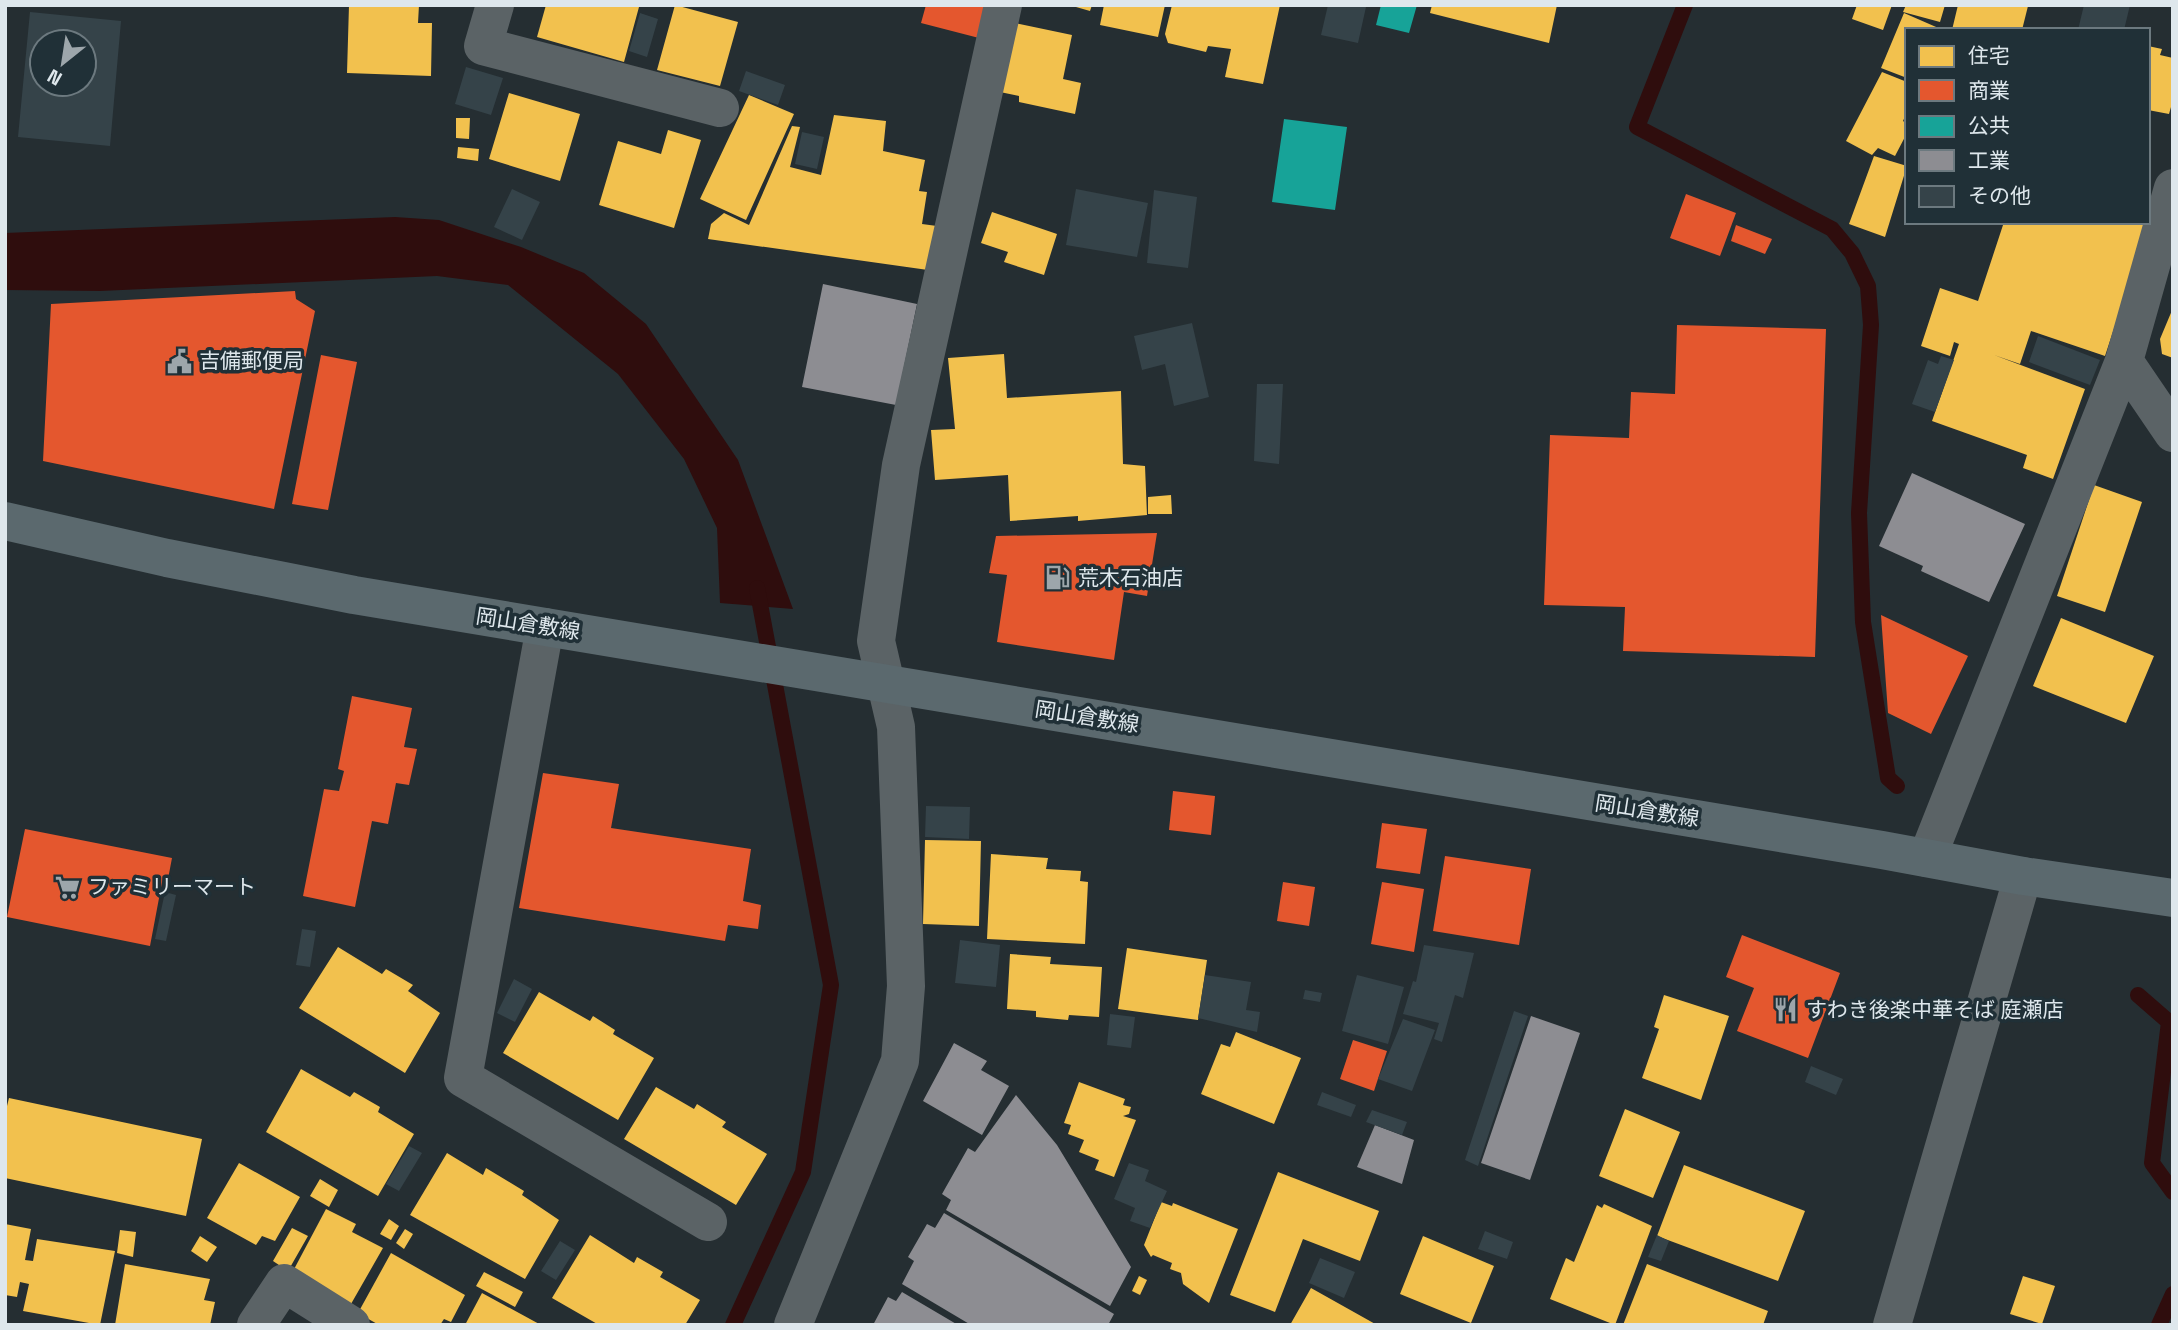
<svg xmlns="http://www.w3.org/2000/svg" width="2178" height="1330" font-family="'Space Grotesk','Noto Sans JP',sans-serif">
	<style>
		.water { fill: #2f0d0d }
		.homes { fill: #f2c14e }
		.shops { fill: #e4572e }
		.public { fill: #17a398 }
		.industry { fill: #8d8d92 }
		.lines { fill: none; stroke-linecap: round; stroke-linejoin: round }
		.stream { stroke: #2f0d0d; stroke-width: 16 }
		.building { fill: #354349; fill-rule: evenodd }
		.minor { stroke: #5b6366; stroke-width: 38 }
		.major { stroke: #5b696e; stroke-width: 38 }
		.labels { text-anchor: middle; stroke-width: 7; stroke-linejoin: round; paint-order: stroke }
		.poi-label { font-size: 21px; fill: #dee7ec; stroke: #203037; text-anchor: start }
		.street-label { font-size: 21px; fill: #dee7ec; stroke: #203037 }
	</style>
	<rect width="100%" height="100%" fill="#252e32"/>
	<path class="water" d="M395,217L439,220L521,247L584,273L646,324L738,460L793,609L720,603L717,528L684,459L618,374L508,285L437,276L100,291L5,290V233Z"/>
	<path class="homes" d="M349,5H419L418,23H432L431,76L347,73Z
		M546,5L639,7L624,62L537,37Z
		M675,5L738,22L720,86L657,70Z
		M1069,5H1092L1090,11Z
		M1104,5H1165L1158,37L1100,25Z
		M1172,5H1280L1263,84L1225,77L1231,49L1208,46L1206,52L1168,43L1165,34Z
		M1432,5H1557L1549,43L1430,13Z
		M1857,5H1892L1883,30L1852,19Z
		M1906,5H1945L1940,22L1903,12Z
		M1958,5H2026L2028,6L2022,30H1952Z
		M1904,13L1943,30H1907V78L1881,68Z
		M1015,23L1072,35L1063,79L1081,83L1075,114L1019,102V96L1000,92Z
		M2148,46L2162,49L2160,55L2173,58V100L2169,114L2148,110Z
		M1882,72L1907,82V112L1903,121L1907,124V133L1895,156L1878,148L1872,155L1846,141Z
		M509,93L580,114L560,181L489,159Z
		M749,95L794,114L746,220L700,199Z
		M834,115L886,121L883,151L925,160L919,191L927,192L922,224L937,226L928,270L708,239L711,224L724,213L749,225L792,126L800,127L790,167L821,175Z
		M456,118H470L469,139L456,138Z
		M668,130L701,140L674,228L599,205L618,141L661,154Z
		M458,147L479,149L478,161L457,158Z
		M1874,156L1907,166L1885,237L1849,224Z
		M992,212L1057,234L1044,275L1004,262L1008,252L981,243Z
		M2152,213L2105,356L2031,331L2020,364L1994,355L2085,389L2053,479L2023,468L2027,455L1932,421L1959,344L1954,342L1950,356L1921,346L1940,288L1978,301L2004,222L2075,225L2076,222H2148Z
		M2173,308V358L2162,354L2160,339Z
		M1004,354L1007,398L1121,391L1123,464L1145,466L1147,515L1078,521V516L1010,521L1008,475L935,480L931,430L955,429L948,358Z
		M2094,485L2142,502L2105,612L2057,596Z
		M1171,495L1172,514H1148V497Z
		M2061,618L2154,656L2126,723L2033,686Z
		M925,840L981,841L979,926L923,924Z
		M991,854L1048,858L1046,869L1081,871L1080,881L1088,882L1085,944L987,939Z
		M338,947L382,974L386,969L413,985L408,991L440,1013L405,1073L299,1008Z
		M1127,948L1207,960L1198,1020L1118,1009Z
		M1010,954L1051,957L1050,964L1102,967L1099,1017L1069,1015L1068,1020L1036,1017V1011L1007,1009Z
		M539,992L590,1021L593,1016L615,1030L613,1034L654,1058L618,1120L503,1053Z
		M1664,995L1729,1016L1701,1100L1642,1078L1659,1029L1654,1027Z
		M1236,1032L1301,1058L1274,1124L1201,1094L1221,1044L1230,1047Z
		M301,1069L350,1097L354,1092L380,1107L378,1112L414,1134L378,1196L266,1132Z
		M1079,1082L1125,1099L1123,1105L1131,1107L1129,1114L1123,1116L1136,1120L1114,1177L1095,1170L1099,1160L1079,1152L1084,1140L1068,1134L1071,1125L1064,1123Z
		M656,1087L694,1109L697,1104L726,1122L722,1127L767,1154L736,1205L624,1139Z
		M9,1098L202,1139L186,1216L5,1178V1114Z
		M1625,1109L1680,1132L1653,1198L1599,1176Z
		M447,1153L483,1175L486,1168L524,1191L522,1195L559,1220L525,1279L410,1215Z
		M239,1163L300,1197L275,1241L262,1236L256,1245L207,1218Z
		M1684,1165L1805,1211L1778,1281L1657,1236Z
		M1278,1172L1379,1211L1360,1261L1303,1239L1275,1312L1230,1295Z
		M320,1179L338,1190L329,1207L310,1196Z
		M1161,1202L1172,1206L1173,1203L1238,1229L1209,1303L1183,1284L1181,1273L1170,1269L1172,1263L1153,1255L1151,1257L1144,1245Z
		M1604,1204L1652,1226L1615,1325L1550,1299L1566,1258L1574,1262L1597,1205L1602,1208Z
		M326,1209L356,1224L352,1232L383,1248L351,1304L292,1273Z
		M389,1219L399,1226L391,1240L380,1234Z
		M5,1224L31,1229L25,1260L33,1261L37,1239L115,1251L100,1325L23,1311L29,1284L20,1282L17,1297L5,1295Z
		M292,1228L308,1236L288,1271L273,1261Z
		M405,1229L413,1234L404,1249L396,1243Z
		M120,1230L136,1232L133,1257L117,1253Z
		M590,1235L634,1263L637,1257L663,1272L660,1277L700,1300L685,1325H599L552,1298Z
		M200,1236L217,1247L207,1262L191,1251Z
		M1423,1236L1494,1266L1471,1323L1400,1294Z
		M391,1253L465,1295L451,1322L444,1319L440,1325H379L358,1313Z
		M125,1264L210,1279L204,1300L215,1302L210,1325H115Z
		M1647,1264L1768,1311L1763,1325H1623Z
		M484,1272L523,1292L515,1307L476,1286Z
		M1139,1276L1147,1280L1140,1295L1132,1291Z
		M2023,1276L2055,1286L2042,1324L2010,1314Z
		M1311,1288L1377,1325H1290Z
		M482,1293L541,1325H465Z"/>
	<path class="shops" d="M926,5H987L979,38L921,23Z
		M1686,194L1736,213L1720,256L1670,238Z
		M1736,225L1772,239L1765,254L1731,241Z
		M295,291L296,299L315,311L274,509L43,461L51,304Z
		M1677,325L1826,329L1815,657L1623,651L1625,607L1544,605L1550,435L1629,438L1631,392L1675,394Z
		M321,355L357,362L328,510L292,504Z
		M1157,533L1147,596L1124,592L1114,660L997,642L1007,575L989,573L996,536Z
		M1881,615L1968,656L1931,734L1888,713Z
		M352,696L412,708L404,747L417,749L409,785L396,783L388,824L372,821L355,907L303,896L324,789L339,791L344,771L338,769Z
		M543,773L619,784L611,828L751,849L743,901L761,905L758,929L728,925L725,941L519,908Z
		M1173,791L1215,796L1211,835L1169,830Z
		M1382,823L1427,829L1420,874L1376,868Z
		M25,829L172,858L168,879L163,877L150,946L7,917Z
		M1445,856L1531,869L1519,945L1433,931Z
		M1283,882L1315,887L1309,926L1277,921Z
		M1382,882L1424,889L1414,952L1371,944Z
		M1742,935L1840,973L1808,1058L1737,1031L1754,988L1726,977Z
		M1353,1040L1387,1051L1374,1091L1340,1079Z"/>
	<path class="public" d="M1381,5H1417L1409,33L1376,25Z
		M1284,119L1347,127L1335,210L1272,202Z"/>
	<path class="industry" d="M823,284L917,304L896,405L802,387Z
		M1912,473L2025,524L1989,602L1921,571L1923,566L1879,546Z
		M1531,1016L1580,1033L1530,1180L1481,1163Z
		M954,1043L987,1061L981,1070L1009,1086L982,1135L923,1101Z
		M1016,1095L1057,1145L1131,1267L1110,1306L946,1210L951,1200L942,1194L968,1148L975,1152Z
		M1375,1125L1414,1140L1402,1184L1357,1167Z
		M944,1213L1114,1314L1108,1325H971L902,1284L914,1261L908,1257L927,1224L935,1228Z
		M902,1292L958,1325H873L888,1297L896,1301Z"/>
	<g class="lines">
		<path class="stream" d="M1685,5L1637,127L1832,229L1852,253L1868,286L1871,325L1859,513L1863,622L1888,778L1897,786
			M2138,995L2169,1022L2152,1163L2173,1192
			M733,1325L803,1172L831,985L757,588
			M2159,1325L2173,1294"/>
	</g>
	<path class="building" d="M1328,5L1366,7L1358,43L1321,35Z
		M2084,5H2130L2124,30H2078Z
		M30,12L121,21L110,146L18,137ZM42,42H84V84H42Z
		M640,13L658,19L647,57L629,51Z
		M466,67L503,78L491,115L455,104Z
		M746,71L785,85L778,105L739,91Z
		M802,132L824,137L817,169L795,164Z
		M512,189L540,202L522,240L494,227Z
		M1076,189L1148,203L1137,257L1066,245Z
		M1154,190L1197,197L1188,268L1147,263Z
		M1192,323L1209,397L1174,406L1165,364L1142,370L1134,336Z
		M2038,336L2100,360L2090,385L2029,362Z
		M1941,356L1954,360L1935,412L1912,404L1928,360L1938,364Z
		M1257,384H1283L1279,464L1254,461Z
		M926,806L970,807L969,839L925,837Z
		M165,892L176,895L166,941L155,939Z
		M302,929L316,931L310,967L296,965Z
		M960,940L1000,945L996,987L955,983Z
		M1424,945L1474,953L1463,998L1455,995L1442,1042L1434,1039L1439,1023L1403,1014L1413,981L1416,982Z
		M1205,975L1251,982L1246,1010L1260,1012L1257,1032L1198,1018Z
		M1357,975L1404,987L1388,1044L1342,1031Z
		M514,979L532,989L515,1022L497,1013Z
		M1305,990L1322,993L1320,1002L1303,999Z
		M1514,1011L1528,1016L1478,1166L1465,1160Z
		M1110,1014L1135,1017L1131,1048L1107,1045Z
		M1403,1019L1435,1030L1412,1091L1378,1079Z
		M1811,1066L1843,1079L1836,1095L1805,1082Z
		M1322,1092L1356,1105L1351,1117L1317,1105Z
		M1372,1110L1407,1122L1402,1135L1366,1122Z
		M409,1146L422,1153L399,1191L386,1184Z
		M1129,1163L1149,1170L1145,1181L1167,1191L1150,1228L1130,1221L1135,1208L1114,1199Z
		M1485,1231L1513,1242L1507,1259L1478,1249Z
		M1657,1235L1669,1241L1661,1261L1648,1257Z
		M560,1241L575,1250L556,1280L541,1271Z
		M1320,1258L1355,1272L1344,1298L1309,1283Z"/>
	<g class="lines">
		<path class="minor" d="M495,5L483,46L720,108
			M2173,188L2124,361L2173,433
			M545,627L463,1078L708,1222
			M1927,858L2124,361
			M256,1325L284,1283L351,1325
			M793,1325L900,1061L906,986L896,727L876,641L901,465L1003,5
			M1892,1325L2023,876"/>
		<path class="major" d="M5,521L167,558L354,595L1882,850L2023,876L2173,898"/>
	</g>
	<defs>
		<symbol id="civic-bare" viewBox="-9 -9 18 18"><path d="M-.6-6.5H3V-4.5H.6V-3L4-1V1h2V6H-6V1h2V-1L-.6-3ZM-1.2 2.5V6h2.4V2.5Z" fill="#9da6ab" stroke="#203037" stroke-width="2.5" paint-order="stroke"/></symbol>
		<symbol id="fuel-bare" viewBox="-9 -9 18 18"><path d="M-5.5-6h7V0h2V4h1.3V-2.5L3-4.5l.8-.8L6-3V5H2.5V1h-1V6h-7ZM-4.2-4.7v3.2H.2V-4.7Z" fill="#9da6ab" stroke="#203037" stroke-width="2.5" paint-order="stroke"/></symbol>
		<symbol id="supermarket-bare" viewBox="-9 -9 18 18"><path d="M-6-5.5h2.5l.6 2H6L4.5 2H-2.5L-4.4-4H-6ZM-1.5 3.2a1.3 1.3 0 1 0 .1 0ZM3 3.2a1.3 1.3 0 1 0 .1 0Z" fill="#9da6ab" stroke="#203037" stroke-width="2.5" paint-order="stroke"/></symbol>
		<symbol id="restaurant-bare" viewBox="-9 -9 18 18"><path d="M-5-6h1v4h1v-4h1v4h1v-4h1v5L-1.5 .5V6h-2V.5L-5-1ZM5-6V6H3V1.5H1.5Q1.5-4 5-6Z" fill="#9da6ab" stroke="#203037" stroke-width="2.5" paint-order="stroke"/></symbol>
	</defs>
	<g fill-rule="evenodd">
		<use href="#civic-bare" x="162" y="344" width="35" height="35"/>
		<use href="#fuel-bare" x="1040" y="560" width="35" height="35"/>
		<use href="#supermarket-bare" x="50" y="870" width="35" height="35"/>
		<use href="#restaurant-bare" x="1768" y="992" width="35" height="35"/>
	</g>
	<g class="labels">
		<g class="poi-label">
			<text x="199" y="368">吉備郵便局</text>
			<text x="1078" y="585">荒木石油店</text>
			<text x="88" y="894">ファミリーマート</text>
			<text x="1806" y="1017">すわき後楽中華そば 庭瀬店</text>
		</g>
		<g class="street-label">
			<text transform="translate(528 624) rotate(9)" y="7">岡山倉敷線</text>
			<text transform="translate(1087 717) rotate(9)" y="7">岡山倉敷線</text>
			<text transform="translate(1647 811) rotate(9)" y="7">岡山倉敷線</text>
		</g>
	</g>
	<rect width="2178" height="1330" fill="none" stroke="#dee7ec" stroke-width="14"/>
	<rect x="1905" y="28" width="245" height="196" fill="#203037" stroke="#6c797f" stroke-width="2"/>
	<rect x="1919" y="46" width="35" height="21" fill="#f2c14e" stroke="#6c797f" stroke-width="2"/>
	<text x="1968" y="63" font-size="21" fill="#dee7ec">住宅</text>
	<rect x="1919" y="80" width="35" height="21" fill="#e4572e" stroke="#6c797f" stroke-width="2"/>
	<text x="1968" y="98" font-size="21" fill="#dee7ec">商業</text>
	<rect x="1919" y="116" width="35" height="21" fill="#17a398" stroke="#6c797f" stroke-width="2"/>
	<text x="1968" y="133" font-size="21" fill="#dee7ec">公共</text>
	<rect x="1919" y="150" width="35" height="21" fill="#8d8d92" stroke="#6c797f" stroke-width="2"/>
	<text x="1968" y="168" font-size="21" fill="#dee7ec">工業</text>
	<rect x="1919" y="186" width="35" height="21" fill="#354349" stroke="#6c797f" stroke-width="2"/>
	<text x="1968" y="203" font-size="21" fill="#dee7ec">その他</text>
	<g transform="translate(63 63) rotate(210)"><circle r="33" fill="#203037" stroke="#6c797f" stroke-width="2"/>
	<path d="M0-5L12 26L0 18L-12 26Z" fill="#9da6ab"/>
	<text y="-10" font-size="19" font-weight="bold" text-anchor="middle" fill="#dee7ec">N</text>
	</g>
</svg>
